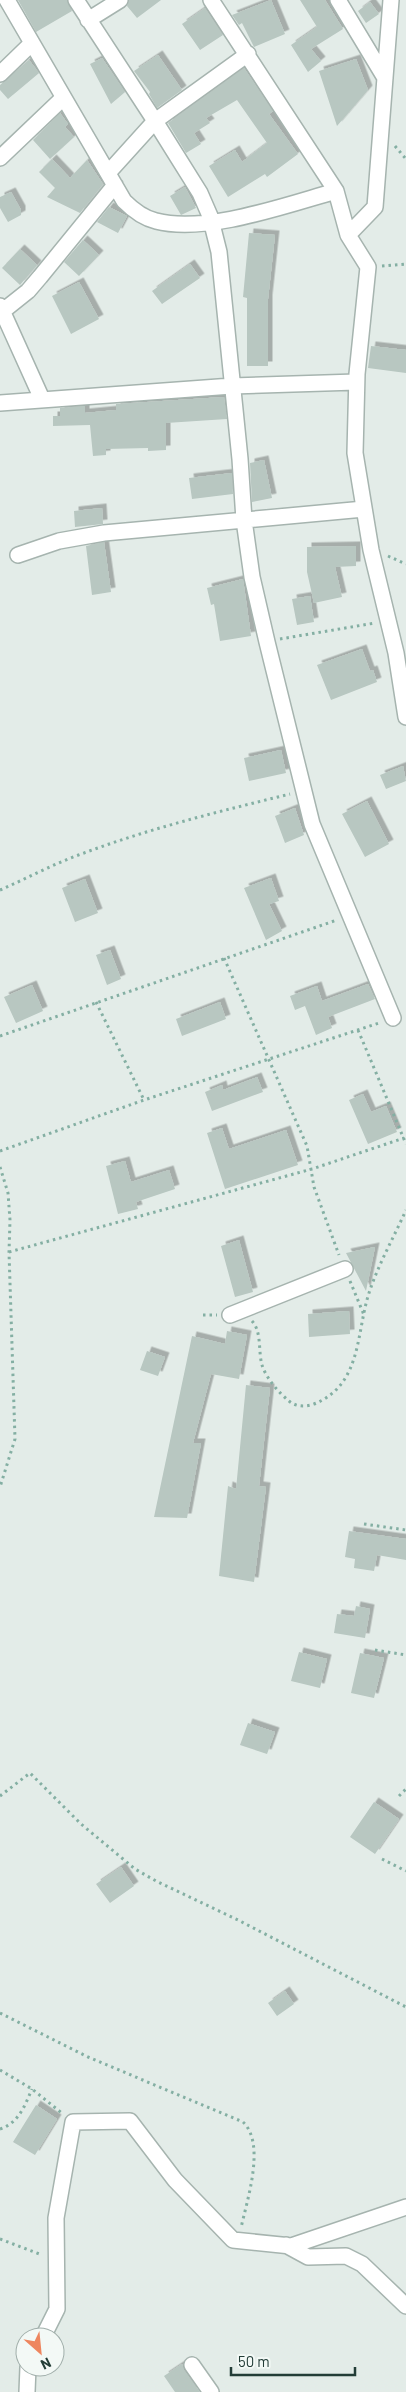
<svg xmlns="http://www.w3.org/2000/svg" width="406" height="2392" font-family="Barlow,sans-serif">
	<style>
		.building { fill: #b8c7c1; filter: url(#shadow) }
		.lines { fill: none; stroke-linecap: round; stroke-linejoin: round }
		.minor-casing { stroke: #a6b4af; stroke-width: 18 }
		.path { stroke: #84afa3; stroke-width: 3; stroke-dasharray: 2.5 4; stroke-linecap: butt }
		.minor { stroke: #fff; stroke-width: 15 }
	</style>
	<defs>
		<filter id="shadow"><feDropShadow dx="4.5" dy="-4.5" stdDeviation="0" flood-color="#0004"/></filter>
	</defs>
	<rect width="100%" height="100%" fill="#e3ece8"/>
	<path class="building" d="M18,0H67L72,11L36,32Z
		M129,0H161L137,18L127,6Z
		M271,0L285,34L254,47L242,23L239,25L232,15Z
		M300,0H325L343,29L311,49L321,61L308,72L291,45L317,27Z
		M370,2L379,14L366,23L358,11Z
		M205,8L223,35L200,50L182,24Z
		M158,55L182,90L157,108L149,94L150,92L134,71Z
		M102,58L125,92L111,104L90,64Z
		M356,59L368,90L337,126L319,71Z
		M29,60L39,73L8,99L0,90V85Z
		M244,68L273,111L269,114L298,154L267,177L265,174L228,197L209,166L235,150L242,162L267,143L237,100L206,118L210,123L194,133L201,144L186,153L168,123Z
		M60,113L68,124L65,127L74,137L50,159L33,140Z
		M52,159L70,178L87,160L103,184L80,213L47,197L55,188L39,172Z
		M185,187L196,208L181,215L170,196Z
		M11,192L21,210V215L8,222L0,208V197Z
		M109,207L127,216L118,233L97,222Z
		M249,233L275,235L268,299V366H247V298L243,297Z
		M83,240L99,255L79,276L64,262Z
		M20,249L37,265L20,285L2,268Z
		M190,264L200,278L162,304L152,291Z
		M79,282L99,319L71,334L52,296Z
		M371,346L406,350V373L368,368Z
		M224,397L227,419L166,423V450L148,451V448L106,449V455L93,456L90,425L53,426V416H60V408L85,406V413L116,410V404Z
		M264,460L272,498L252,502L250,463Z
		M232,473L233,494L192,499L189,478Z
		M102,508L103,524L75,527L74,511Z
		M104,542L111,592L92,595L86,546Z
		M356,546V566L335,567L342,597L314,603L307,572V547Z
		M243,579L251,636L220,641L214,604L211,605L207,588Z
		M310,596L314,622L297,625L292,599Z
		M362,649L370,671L373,670L377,682L331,700L317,665Z
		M281,750L286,773L249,781L244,758Z
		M403,766L406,781L386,789L380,775Z
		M367,801L389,844L365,857L342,814Z
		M295,808L304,835L285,843L275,816Z
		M271,878L279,901L269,904L282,931L266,940L244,888Z
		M85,879L98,913L75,922L62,888Z
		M110,950L121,979L107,985L96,955Z
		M368,984L375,999L328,1017L332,1028L316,1035L305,1006L295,1010L290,996L317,986L322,1001Z
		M32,985L43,1011L16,1023L4,997Z
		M220,1002L226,1019L182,1036L176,1019Z
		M257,1077L263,1092L212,1111L205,1092L222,1085L223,1090Z
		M363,1094L371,1112L386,1106L397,1132L368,1144L349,1100Z
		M222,1128L229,1149L286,1130L298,1165L225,1189L207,1133Z
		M125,1161L131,1182L169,1170L175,1189L136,1202L138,1209L118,1214L106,1166Z
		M239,1240L253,1292L235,1297L221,1246Z
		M375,1247L366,1291L346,1253Z
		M349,1311L350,1334L309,1337L308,1314Z
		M227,1331L247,1335L239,1379L211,1374L193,1443H201L187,1518L154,1517L192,1336L225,1344Z
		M147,1351L165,1357L158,1376L140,1370Z
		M246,1385L270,1388L259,1486L266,1487L254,1582L219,1576L228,1486L236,1489Z
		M349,1531L406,1539V1560L377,1555L374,1571L354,1568L355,1559L345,1557Z
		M356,1606L370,1609L365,1638L334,1633L337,1614L354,1616Z
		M299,1652L327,1659L320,1688L291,1681Z
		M360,1653L384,1658L374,1698L351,1693Z
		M248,1723L275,1732L267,1754L240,1745Z
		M374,1802L399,1819L375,1854L350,1837Z
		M121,1867L134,1886L110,1903L96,1884Z
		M285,1991L294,2004L277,2016L268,2003Z
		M36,2105L57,2119L35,2155L13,2142Z
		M182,2364L184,2370L200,2392H175L164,2376Z"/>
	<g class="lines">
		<defs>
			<path id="minor" d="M7,0L124,201C133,210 143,218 156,221C206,234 286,205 336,191
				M76,0L155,121L200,193L210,216L219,252L240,459L244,520L252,577L267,642L312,824L393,1018
				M211,0L336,191L348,235
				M338,0L385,78
				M391,0L375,207L348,235L368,267L357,374L355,453L371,550L396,653L406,717
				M88,20L120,0
				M0,74L31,44
				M0,158L63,98
				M108,173L155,121L248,54
				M0,306L42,399
				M3,311L28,291L40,277L115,185
				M0,403L232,386L356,382
				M18,555L59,541L104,533L364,509
				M230,1315L345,1269
				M286,2245L308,2257L346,2256L362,2264L406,2306
				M43,2337L57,2309L56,2218L73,2122L130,2121L175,2180L233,2240L291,2246L406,2207
				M192,2365L211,2392
				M27,2392L28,2367"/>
		</defs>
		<use href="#minor" class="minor-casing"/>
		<path class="path" d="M395,146L406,159
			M382,266L406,264
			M388,556L406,564
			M280,639L375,623
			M0,890C28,878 55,863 84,853C151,828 221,811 290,794
			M224,958L307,1146L314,1187L339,1255
			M96,1002L144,1100
			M358,1030L406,1144
			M0,1036L337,920
			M0,1151L144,1100L379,1023
			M0,1167L8,1193L10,1220L9,1252L15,1439L0,1487
			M9,1252L312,1169L404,1138
			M350,1281L364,1315
			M203,1315H217
			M252,1321C262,1332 258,1351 262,1365C266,1378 279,1393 289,1401C296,1407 306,1407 314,1404C362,1385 356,1333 369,1293C378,1265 394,1237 406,1210
			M364,1524L406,1530
			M375,1650L406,1655
			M0,1796L30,1773L81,1824L135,1869L156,1881L238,1920L406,2007
			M399,1796L406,1789
			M382,1859L406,1871
			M0,2013L88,2057L243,2122C266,2144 247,2200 241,2228
			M0,2070L32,2089L63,2114
			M0,2129C19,2123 25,2105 32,2089
			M0,2239L42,2255"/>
		<use href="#minor" class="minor"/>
	</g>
	<g transform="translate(40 2352) rotate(153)"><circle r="24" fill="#f3f9f6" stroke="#a0aeaa"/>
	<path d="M0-4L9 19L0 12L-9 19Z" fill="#ee865f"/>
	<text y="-8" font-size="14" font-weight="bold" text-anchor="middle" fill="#233d37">N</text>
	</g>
	<path d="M231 2367v8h124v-8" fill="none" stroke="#233d37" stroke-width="2.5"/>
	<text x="238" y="2367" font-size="15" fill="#233d37" stroke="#f3f9f6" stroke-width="4" paint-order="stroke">50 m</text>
</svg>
